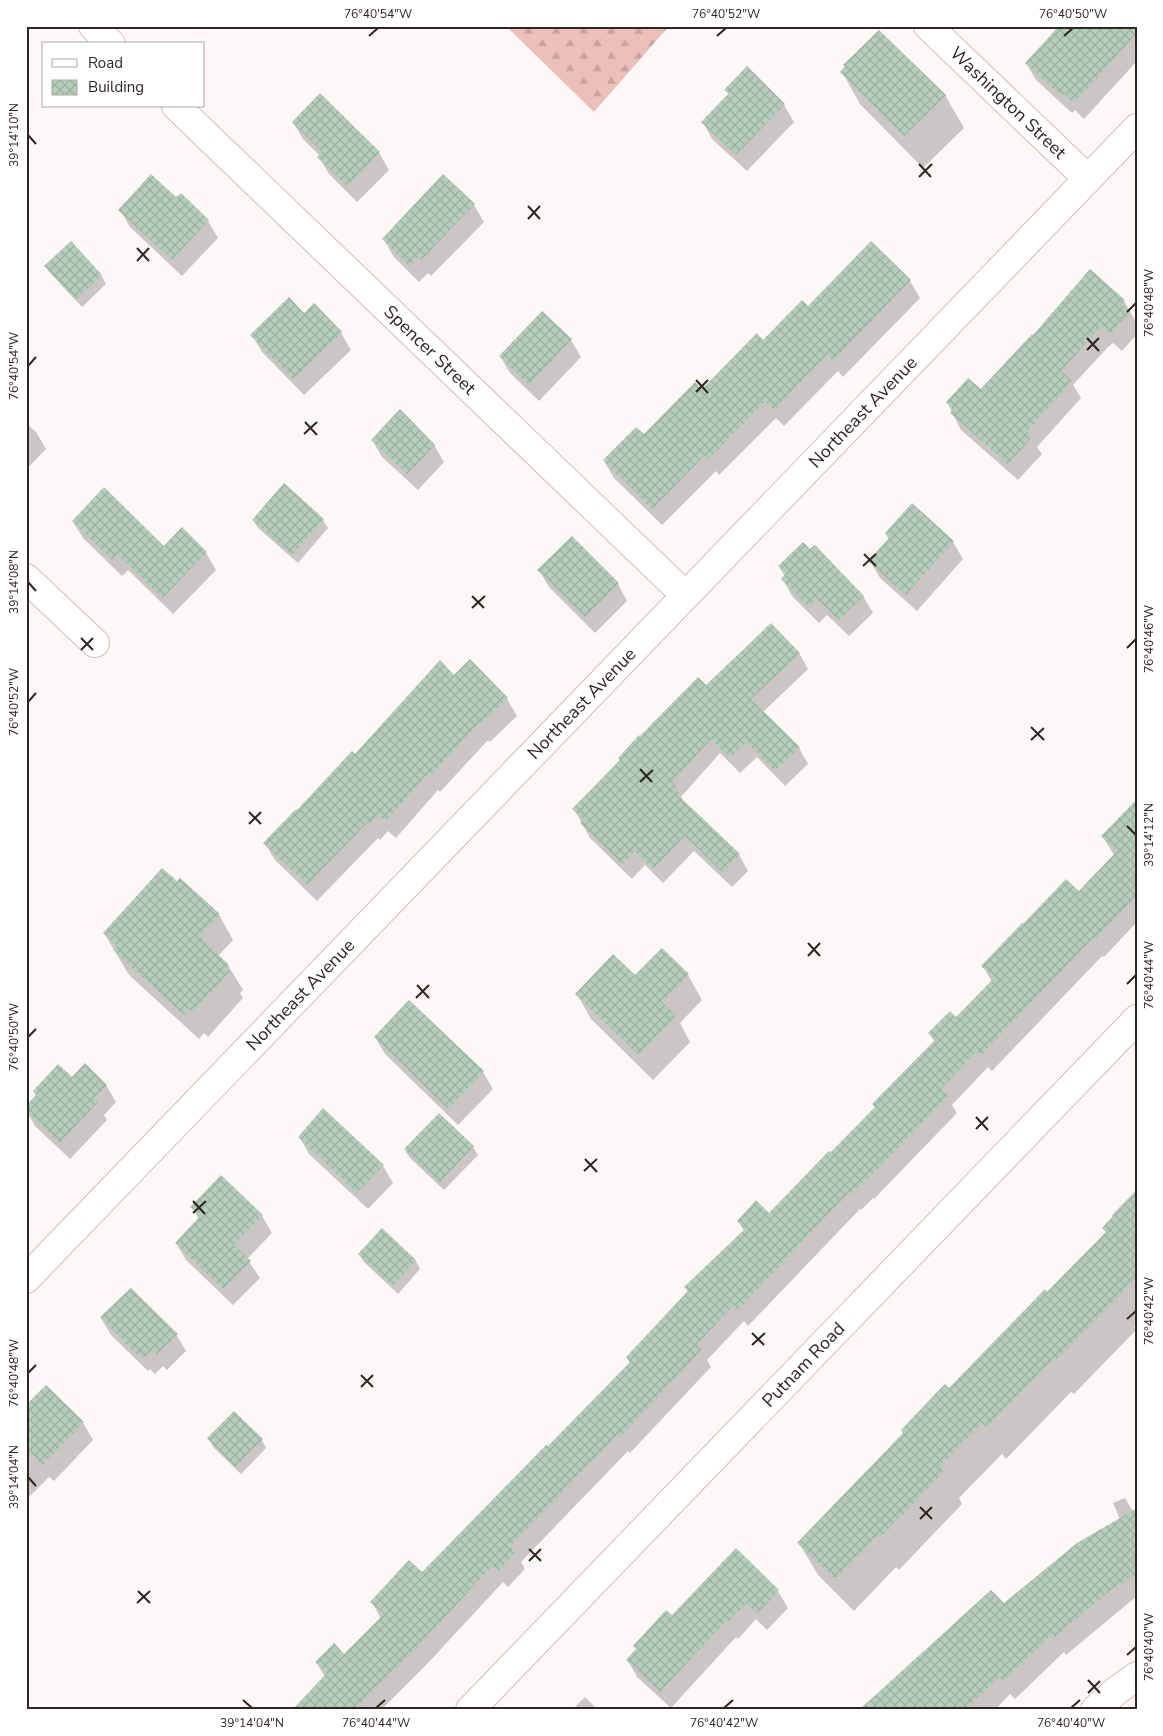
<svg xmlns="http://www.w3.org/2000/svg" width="1163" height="1736" font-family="'Nunito Sans',sans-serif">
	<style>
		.forest { fill: url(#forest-firs) }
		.shadow { fill: #0003 }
		.building { fill: url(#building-cross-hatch) }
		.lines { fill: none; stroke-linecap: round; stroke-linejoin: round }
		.minor-casing { stroke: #dabab6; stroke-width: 30 }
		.minor { stroke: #fff; stroke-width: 28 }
		.ticks { fill: none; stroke: #312523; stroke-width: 2 }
		.labels { text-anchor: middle; stroke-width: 4; stroke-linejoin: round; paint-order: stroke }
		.street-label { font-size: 18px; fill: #312523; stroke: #fff }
		.neatline { fill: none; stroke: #312523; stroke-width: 2 }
		.ticks-label { font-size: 12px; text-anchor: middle; fill: #312523 }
	</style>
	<defs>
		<pattern id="forest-firs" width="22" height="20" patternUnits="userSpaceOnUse" patternTransform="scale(1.25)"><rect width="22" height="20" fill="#ebbfba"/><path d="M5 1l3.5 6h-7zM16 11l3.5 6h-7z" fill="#caa4a0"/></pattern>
		<pattern id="building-cross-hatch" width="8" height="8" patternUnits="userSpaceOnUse" patternTransform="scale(1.25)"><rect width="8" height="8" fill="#b4cebb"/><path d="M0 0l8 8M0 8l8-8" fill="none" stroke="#9bb1a0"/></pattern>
	</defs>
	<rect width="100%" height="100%" fill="#fef7f7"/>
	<path class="forest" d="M506,26H669L594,112Z"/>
	<path class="shadow" d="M1137,26V61L1084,119L1075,110L1072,113L1036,80L1026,63Z
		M747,68L784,105L794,122L747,171L712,139L703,122L729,95L726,90Z
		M842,72L945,95L964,128L923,168L860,104Z
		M293,122L379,153L389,170L357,202L329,174L319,157L320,156L303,139Z
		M181,195L208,221L218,238L182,276L130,227L120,210L176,199Z
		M474,205L484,222L431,276L428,273L419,282L393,256L384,239Z
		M46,266L101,275L106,284L82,307L51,274Z
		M910,281L920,298L843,377L838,371L784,426L776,418L719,475L716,471L662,525L614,478L604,461L644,436L808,308Z
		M1124,301L1137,324V334L1122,351L1113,343L1108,347L1073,385L1081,398L1037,447L1042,454L1018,480L961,430L947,402L981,391Z
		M542,313L571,340L581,357L539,401L510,373L500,356Z
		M304,315L341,333L351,350L304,395L262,352L252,335Z
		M26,423L36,432L46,449L26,470Z
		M372,440L434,445L444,462L418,490L382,457Z
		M253,520H323L328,528L298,563L258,528Z
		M73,522L164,548L206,553L216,570L173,614L128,570L122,576L83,538Z
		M886,534L953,542L963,559L917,611L880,578L870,561L889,539Z
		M779,566L863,596L873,613L849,636L827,615L819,623L792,596L783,579L785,577Z
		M539,570L618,584L627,601L595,633L549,587Z
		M799,653L808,669L763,712L799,748L808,764L785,786L757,757L740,773L720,753L681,797L685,803L739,855L748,871L732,887L694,851L663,883L645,865L632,879L590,838L574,809L706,687Z
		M454,676L507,699L517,716L490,742L488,740L440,792L438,790L396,838L388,831L380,840L378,838L317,901L275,860L265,843L355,756Z
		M1137,801V922L1104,957L1102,956L992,1071L988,1067L952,1105L957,1113L874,1199L873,1198L861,1210L860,1209L748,1326L744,1321L707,1360L711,1367L630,1453L628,1451L521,1562L525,1569L508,1587L503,1582L428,1663L381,1710H294L325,1677L316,1662L344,1656L381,1619L372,1602L422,1574L548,1448L630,1363L627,1357L688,1292L685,1287L744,1231L738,1221L769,1214L831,1154L876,1108L935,1042L930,1034L956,1019L992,982L983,966L1024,926L1079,893L1114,855L1103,837Z
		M219,915L233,940L218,956L228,965L243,990L240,993L243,998L208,1037L204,1033L199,1039L129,975L104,933Z
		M688,975L702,1000L680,1023L690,1042L653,1080L591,1019L577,994L635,977Z
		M375,1037L483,1072L493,1089L458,1125L385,1054Z
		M72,1078L106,1085L116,1102L104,1115L107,1120L70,1159L35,1126L26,1110Z
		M439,1114L473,1147L478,1155L444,1190L410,1158L405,1150Z
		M300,1138L383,1166L393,1183L368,1209L309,1154Z
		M1137,1189V1324L1134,1327L1136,1330L1074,1394L1071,1392L1006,1459L1002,1454L959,1498L962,1504L899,1570L896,1567L854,1611L818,1575L799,1543L1106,1233L1104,1229L1113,1218L1112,1215Z
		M192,1207L262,1216L272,1233L247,1259L260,1278L233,1305L186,1260L176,1243L199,1219Z
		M382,1230L416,1261L420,1269L398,1294L364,1262L359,1254Z
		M101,1318L176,1334L186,1351L167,1370L163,1366L155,1374L150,1369L148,1371L111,1335Z
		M46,1386L83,1423L93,1440L54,1481L49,1477L26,1500V1407Z
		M209,1438L262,1440L266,1448L241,1474L213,1447Z
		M1125,1498L1137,1518V1596L1066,1655L1064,1652L1015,1699L1010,1694L995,1710H870L1004,1605L1120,1519L1113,1503Z
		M736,1550L778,1591L788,1608L767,1630L756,1619L738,1639L736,1637L671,1708L637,1677L628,1660L672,1617Z
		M585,1697L598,1710H572Z"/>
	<path class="building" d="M1059,26H1137V33L1074,103L1064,94L1062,96L1025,63Z
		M879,30L946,95L904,136L840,72L845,66L843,65Z
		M747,66L785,104L736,155L701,122L729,93L724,90Z
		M320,93L380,152L347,186L317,157L322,152L292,122Z
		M151,174L176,197L181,193L209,220L172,260L118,210Z
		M443,174L475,204L421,260L418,257L409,266L382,239Z
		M71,241L102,275L76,300L44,266Z
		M871,241L911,280L833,361L827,355L774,410L765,401L709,459L705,455L652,509L603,460L636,427L644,434L695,382L702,389L757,333L763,340L802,300L808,306Z
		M1090,269L1125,300L1122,304L1131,312L1111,334L1102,326L1098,330L1061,371L1072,381L1027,431L1033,436L1008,464L950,413L953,409L946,402L968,378L981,389L1032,334L1033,335Z
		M289,297L304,313L314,303L342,332L293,379L250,335Z
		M542,311L572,339L529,385L499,356Z
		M400,409L435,445L407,474L371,440Z
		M284,483L324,519L292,555L252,520Z
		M104,487L164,546L182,527L207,552L163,598L117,554L112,560L72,521Z
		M912,503L954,541L906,595L868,561L889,538L885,533Z
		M572,536L619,583L585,617L537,570Z
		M803,542L810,549L815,545L864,596L839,620L817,599L808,607L781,579L786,574L778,566Z
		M771,623L800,653L751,699L800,747L775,771L747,742L730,758L711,739L672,782L677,787L675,790L679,793L678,795L740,854L722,872L685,836L653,869L635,851L622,864L580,823L583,819L572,809L620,760L618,758L639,735L640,736L698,677L706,685Z
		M470,659L508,698L479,725L478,724L430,776L428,774L386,821L378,815L370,824L368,822L307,885L263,843L296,809L297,810L352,751L355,754L440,660L454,675Z
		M1137,799V895L1093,941L1092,939L981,1055L977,1051L941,1089L948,1096L864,1183L863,1182L851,1194L849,1192L738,1310L734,1305L697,1344L702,1349L620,1437L618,1434L510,1546L516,1552L498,1571L492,1566L418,1646L353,1710H292L327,1673L315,1662L334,1643L344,1654L384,1614L370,1602L409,1560L422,1572L546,1445L548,1446L630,1362L626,1357L688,1291L684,1287L745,1229L737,1221L756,1200L769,1213L829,1151L831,1152L875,1107L872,1104L935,1040L928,1033L950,1011L956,1017L994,978L981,966L1022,923L1023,924L1066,879L1079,891L1117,851L1101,836Z
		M162,868L177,881L180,878L220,914L199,936L229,965L226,968L230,972L193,1012L189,1009L184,1015L113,950L117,946L103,933Z
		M662,948L689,974L662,1002L676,1016L638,1055L575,994L613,954L635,975Z
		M409,1000L484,1071L448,1109L374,1037Z
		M85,1063L107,1085L94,1098L98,1102L60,1143L26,1111V1106L36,1095L33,1091L58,1064L72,1077Z
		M323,1108L384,1165L357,1193L298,1137Z
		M439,1113L474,1146L439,1183L404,1149Z
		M221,1175L263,1215L234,1245L251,1261L223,1289L175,1243L200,1216L190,1207Z
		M1137,1191V1277L1054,1362L1052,1360L987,1427L982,1423L939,1467L944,1471L880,1538L877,1536L835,1579L797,1543L903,1433L901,1430L945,1384L949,1388L1045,1289L1047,1292L1106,1232L1102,1228Z
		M382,1228L416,1260L393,1286L358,1254Z
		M131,1288L178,1334L157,1354L152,1350L144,1358L139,1353L137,1355L100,1317Z
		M46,1385L84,1422L43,1465L26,1448V1405Z
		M234,1411L263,1439L235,1467L207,1438Z
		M1137,1508V1574L1112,1589L1055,1637L1053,1634L1003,1681L999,1677L965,1710H859L991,1590L1004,1603L1077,1543Z
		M736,1548L779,1590L757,1614L746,1603L728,1622L726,1621L660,1692L626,1660L636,1649L633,1646L666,1610L672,1615Z"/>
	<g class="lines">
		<defs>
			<g id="minor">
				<path d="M93,26L111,44"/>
				<path id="s1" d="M928,26L1088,179"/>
				<path id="s2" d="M176,106L685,595"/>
				<path d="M26,578L95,643"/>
				<path id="s3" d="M26,1279L1137,128"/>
				<path id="s4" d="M470,1710L1137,1019"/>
				<path d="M1095,1710L1116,1691L1137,1676"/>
			</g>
		</defs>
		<use href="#minor" class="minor-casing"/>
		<use href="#minor" class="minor"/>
	</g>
	<path class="ticks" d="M369,36L378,28M717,36L726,28M1064,36L1073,28M28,135L36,144M919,164L931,177M919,177L932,164M528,206L540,219M528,219L540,206M137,248L149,261M137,261L149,248M1127,312L1136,303M1087,338L1099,351M1087,350L1099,338M28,366L36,357M696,380L708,393M696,392L708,380M305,422L317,435M304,434L317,422M864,554L876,566M863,566L876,554M28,582L36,591M472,596L484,608M472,608L485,596M81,638L93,650M1127,648L1136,639M81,650L93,638M28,702L36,693M1031,727L1044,740M1031,740L1044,728M640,769L652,782M640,782L653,770M249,812L261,824M249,824L261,812M1127,826L1136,835M808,943L820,956M808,956L820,943M1127,984L1136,975M417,985L429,998M416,998L429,985M28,1037L36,1029M976,1117L988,1130M976,1129L988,1117M585,1159L597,1172M584,1171L597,1159M193,1201L205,1214M193,1213L206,1201M1127,1319L1136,1311M752,1333L764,1345M752,1345L765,1333M28,1373L36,1365M361,1375L373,1387M361,1387L373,1375M28,1477L36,1486M920,1507L932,1519M920,1519L932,1507M529,1549L541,1561M529,1561L541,1549M138,1591L150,1603M137,1603L150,1591M1127,1655L1136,1647M1088,1680L1100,1693M1088,1693L1100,1681M243,1700L252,1708M376,1708L385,1700M724,1708L733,1700M1071,1708L1080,1700"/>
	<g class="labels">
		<g class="street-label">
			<text dy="6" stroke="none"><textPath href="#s1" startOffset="111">Washington Street</textPath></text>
			<text dy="6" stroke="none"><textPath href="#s2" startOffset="352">Spencer Street</textPath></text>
			<text dy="6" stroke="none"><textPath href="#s3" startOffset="1205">Northeast Avenue</textPath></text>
			<text dy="6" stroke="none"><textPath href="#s3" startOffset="800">Northeast Avenue</textPath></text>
			<text dy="6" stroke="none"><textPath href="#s3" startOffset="395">Northeast Avenue</textPath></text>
			<text dy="6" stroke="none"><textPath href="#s4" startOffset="480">Putnam Road</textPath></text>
		</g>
	</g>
	<rect width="1163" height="1736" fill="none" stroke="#ffffff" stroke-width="55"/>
	<rect x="42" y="42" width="162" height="65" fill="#ffffff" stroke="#ada8a7"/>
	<rect x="52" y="59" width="25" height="8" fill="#ffffff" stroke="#ada8a7"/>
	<text x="88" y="68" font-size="15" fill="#312523">Road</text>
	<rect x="52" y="80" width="25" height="15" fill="url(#building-cross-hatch)" stroke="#ada8a7"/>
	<text x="88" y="92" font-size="15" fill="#312523">Building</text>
	<rect x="28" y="28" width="1108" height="1680" class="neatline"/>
	<g class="ticks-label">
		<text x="378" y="18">76°40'54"W</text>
		<text x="726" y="18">76°40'52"W</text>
		<text x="1073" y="18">76°40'50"W</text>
		<text transform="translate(14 135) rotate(-90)" y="4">39°14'10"N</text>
		<text transform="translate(1149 303) rotate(-90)" y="4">76°40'48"W</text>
		<text transform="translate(14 366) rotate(-90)" y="4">76°40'54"W</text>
		<text transform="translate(14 582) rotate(-90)" y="4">39°14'08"N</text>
		<text transform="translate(1149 639) rotate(-90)" y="4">76°40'46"W</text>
		<text transform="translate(14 702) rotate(-90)" y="4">76°40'52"W</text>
		<text transform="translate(1149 835) rotate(-90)" y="4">39°14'12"N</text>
		<text transform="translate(1149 975) rotate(-90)" y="4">76°40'44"W</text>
		<text transform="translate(14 1037) rotate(-90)" y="4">76°40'50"W</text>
		<text transform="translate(1149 1311) rotate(-90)" y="4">76°40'42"W</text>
		<text transform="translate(14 1373) rotate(-90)" y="4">76°40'48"W</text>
		<text transform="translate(14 1477) rotate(-90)" y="4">39°14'04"N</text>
		<text transform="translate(1149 1647) rotate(-90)" y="4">76°40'40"W</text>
		<text x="252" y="1727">39°14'04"N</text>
		<text x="376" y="1727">76°40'44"W</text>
		<text x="724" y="1727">76°40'42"W</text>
		<text x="1071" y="1727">76°40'40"W</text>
	</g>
</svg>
